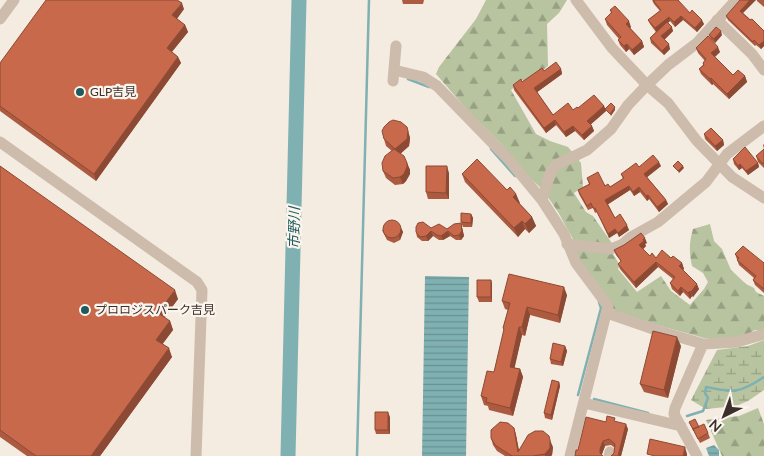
<svg xmlns="http://www.w3.org/2000/svg" width="764" height="456" font-family="Lato,'Noto Sans JP',sans-serif">
	<style>
		.forest { fill: url(#forest-firs) }
		.wetland { fill: url(#wetland-marsh) }
		.water { fill: url(#water-rules) }
		.lines { fill: none; stroke-linecap: round; stroke-linejoin: round }
		.stream { stroke: #7fb0b2; stroke-width: 2.5 }
		.river { stroke: #7fb0b2; stroke-width: 15 }
		.minor { stroke: #cdbbac; stroke-width: 11 }
		.wall { fill: #ac5a40 }
		.shaded-wall { fill: #8c4a34 }
		.building { fill: #c8694b; stroke: #8c4a34 }
		.poi-dot { fill: #1f5a5e; stroke: #fbf5ee; stroke-width: 2 }
		.labels { text-anchor: middle; stroke-width: 4.5; stroke-linejoin: round; paint-order: stroke }
		.poi-label { font-size: 12px; fill: #3b302b; stroke: #fbf5ee; text-anchor: start }
		.water-label { font-size: 14px; font-style: italic; fill: #1f5a5e; stroke: #fbf5ee }
	</style>
	<defs>
		<pattern id="forest-firs" width="22" height="20" patternUnits="userSpaceOnUse" patternTransform="scale(1.25)"><rect width="22" height="20" fill="#b8c4a0"/><path d="M5 1l3.5 6h-7zM16 11l3.5 6h-7z" fill="#97a083"/></pattern>
		<pattern id="wetland-marsh" width="20" height="14" patternUnits="userSpaceOnUse" patternTransform="scale(1.25)"><rect width="20" height="14" fill="#b8c4a0"/><path d="M1 5h8M5 5V1M11 12h8M15 12V8" fill="none" stroke="#97a083"/></pattern>
		<pattern id="water-rules" width="6" height="5" patternUnits="userSpaceOnUse" patternTransform="scale(1.25)"><rect width="6" height="5" fill="#7fb0b2"/><path d="M0 2.5h6" fill="none" stroke="#699091"/></pattern>
	</defs>
	<rect width="100%" height="100%" fill="#f4ebe1"/>
	<path class="forest" d="M486,0H567L559,13L547,24L548,66L527,83L522,80L511,90L536,134L550,141L568,147L581,163L583,187L574,193L586,212L593,216L616,249L612,253L620,265L618,269L637,292L661,276L671,291L690,305L704,289L708,282L703,273L692,266C689,252 689,243 693,229L710,224L714,241L722,249L731,270L746,284L754,288L756,292L764,296V330H755L741,338H704L625,316L614,310L596,282L578,260L574,241L558,212L543,190L527,175L500,143L468,111L436,74L439,67L476,19Z
		M758,408L764,424V456H722L706,420L739,416Z"/>
	<path class="wetland" d="M764,340V390L748,401L736,406L706,409L691,400L717,350L748,346Z"/>
	<path class="water" d="M425,276L469,277L466,456H422Z
		M714,445L719,450V456H709L706,448Z"/>
	<g class="lines">
		<path class="stream" d="M408,79L429,87
			M491,149L515,176
			M578,395L601,308L599,302
			M594,399L648,413
			M687,416L703,411L708,398L705,393L706,387C734,393 740,393 764,377
			M357,456L369,0"/>
		<path class="river" d="M288,456L299,0"/>
		<path class="minor" d="M576,0L612,48L647,85L668,103L697,141L732,177L764,198
			M0,19L14,0
			M717,20L752,54L764,70
			M394,70L423,77L437,86L509,160L542,200L564,234L576,263L608,306L570,456
			M393,81L396,46
			M0,142L197,282L202,290L196,456
			M542,200L551,171L558,164L587,150L611,129L628,105L647,85L668,65L697,43L736,0
			M567,244L611,249L623,244L631,237L658,222L706,182L727,154L764,126
			M606,315L610,314L659,331L703,344L737,342L764,334
			M584,403L681,426
			M609,456L610,452
			M697,456L674,414L675,408L703,344"/>
	</g>
	<path class="wall" d="M402,0H424L423,4H403Z
		M652,0L690,13L704,24L697,32L683,20L675,27L670,21L668,23L673,31L664,40L670,49L664,55L651,43L650,38L656,32L650,24L648,20L660,11L654,4Z
		M757,0H764V7L757,1Z
		M184,9L177,19L185,25L188,32L172,52L178,57L181,63L96,181L0,111V63Z
		M610,10L631,27L630,28L642,41L644,47L634,55L629,49L626,52L620,45L618,40L619,39L607,25L605,19L611,13Z
		M743,13L764,31V46L761,49L756,45L755,46L728,20L726,16Z
		M709,35H722L715,43L711,39Z
		M696,48L720,52L715,57L733,75L745,76L747,82L729,99L713,84L712,85L701,74L699,69L703,65V63L705,61L698,53Z
		M561,69L562,74L537,92L553,115L578,108L604,106L606,111L591,124L594,131L584,140L575,131L566,137L556,125L546,133L514,90L513,85L522,82L544,71Z
		M407,127L410,138L409,146L400,154L407,163L410,170V174L406,181L403,184L395,185L386,178L383,171L392,151L386,146L384,139Z
		M704,134L723,140L724,145L717,151L705,139Z
		M764,144V168L758,162L756,156L764,149L763,145Z
		M733,159L758,163L759,167L748,175L742,168L739,170L734,164Z
		M0,166L178,299L164,318L170,321L173,330L162,344L172,357L100,456H27L0,437Z
		M661,166L647,177L666,200L668,204L659,212L649,199L647,201L640,192L634,196L630,190L608,204L615,218L629,230L619,237L617,233L609,238L597,212L595,213L593,208L588,210L579,194L578,190L589,184L587,178L610,187L623,179L621,174L639,167Z
		M449,173V199H428L426,192Z
		M462,174L516,194L519,203L532,217L536,226L529,233L525,229L518,237L465,182Z
		M471,214L473,218L472,227H463L461,222Z
		M461,223L464,236L461,240H456L450,236L443,240H439L433,236L428,241H422L417,237L416,232L431,228L447,229Z
		M401,228L403,232L400,240L394,243L387,240L382,230Z
		M647,243L645,244L646,246L643,249L650,256L656,258H671L682,263L684,269L683,270L699,289L693,297L692,296L690,299L683,292L680,296L672,289L670,283L673,279L658,267L636,288L620,269L618,264L621,261L616,255L614,250Z
		M735,254L764,263V293L755,285L753,280L754,278L739,265Z
		M491,280L492,284V302H479L477,297Z
		M567,295L560,323L530,315L525,336L522,335L514,368L520,369L523,377L513,416L489,410L488,406L484,405L481,396L494,372L504,331L503,328L508,310L505,309L502,301Z
		M565,346L567,351L563,366L551,364L550,359Z
		M681,346L668,398L644,392L640,384Z
		M559,382L560,386L552,420L545,418L544,413Z
		M390,417V434H376L375,430Z
		M606,422H616L628,429L621,456H611L614,453L615,448L611,445L605,446L602,454L578,450Z
		M689,422L699,427L708,433L710,438L700,443Z
		M514,428L516,435L519,451L553,447L552,455L551,456H505L497,451L493,445L491,438Z"/>
	<path class="shaded-wall" d="M750,0H756L741,15L740,11Z
		M182,3L184,9L174,22L172,15Z
		M681,16L683,20L675,27L674,22Z
		M669,17L670,21L656,32L655,28Z
		M702,20L704,24L697,32L695,28Z
		M629,21L631,27L629,30L626,24Z
		M185,25L188,32L169,55L167,48Z
		M672,27L673,31L663,41L661,36Z
		M721,31L722,35L715,43L714,39Z
		M642,41L644,47L634,55L632,50Z
		M764,41V46L761,49L759,45Z
		M627,44L629,49L626,52L624,46Z
		M669,44L670,49L664,55L662,51Z
		M718,47L720,52L713,58L711,53Z
		M178,57L181,63L96,181L94,174Z
		M561,69L562,74L536,93L534,88Z
		M745,76L747,82L729,99L727,94Z
		M711,78L713,84L712,85L710,79Z
		M604,106L606,111L589,126L587,121Z
		M615,107V110L611,116L610,114Z
		M555,120L556,125L546,133L544,128Z
		M573,126L575,131L566,137L564,132Z
		M592,126L594,131L584,140L582,135Z
		M408,131L410,138L409,146L398,156L395,149Z
		M723,140L724,145L717,151L715,146Z
		M659,162L661,166L646,178L644,174Z
		M407,163L410,170V174L406,181L403,184L400,177Z
		M758,163L759,167L748,175L746,171Z
		M740,164L742,168L739,170L738,166Z
		M447,166L449,173V199L446,193Z
		M683,166L684,168L679,173L678,171Z
		M629,186L630,190L607,205L605,200Z
		M639,187L640,192L634,196L633,192Z
		M516,194L520,203L516,206L513,197Z
		M648,195L649,199L647,201L646,196Z
		M666,200L668,204L659,212L657,207Z
		M471,214L473,218L472,227L471,223Z
		M532,217L536,226L529,233L525,224Z
		M522,221L525,229L518,237L514,228Z
		M461,223L464,236L461,240L459,235Z
		M627,225L629,230L619,237L618,233Z
		M401,228L403,232L400,240L399,236Z
		M615,229L617,233L609,238L608,234Z
		M431,231L433,236L428,241L426,236Z
		M448,231L450,236L443,240L441,236Z
		M645,238L647,243L645,244L646,246L641,251L639,245L643,239Z
		M656,262L658,267L636,288L634,282Z
		M682,263L684,269L681,271L679,266Z
		M491,280L492,284V302L491,297Z
		M697,284L699,289L693,297L691,292Z
		M564,287L567,295L560,323L558,315Z
		M681,287L683,292L680,296L678,291Z
		M175,290L178,299L161,322L158,313Z
		M690,291L692,296L690,299L688,293Z
		M527,307L530,315L525,336L522,327Z
		M170,321L173,330L159,349L156,340Z
		M519,327L522,335L513,375L510,367Z
		M677,337L681,346L668,398L664,390Z
		M565,346L567,351L563,366L561,362Z
		M169,348L172,357L100,456H91Z
		M520,369L523,377L513,416L510,408Z
		M559,382L560,386L552,420L551,415Z
		M388,412L390,417V434L388,430Z
		M626,424L628,429L621,456H618Z
		M514,428L516,435L520,456L518,452Z
		M550,440L553,447L552,455L551,456H545V454Z
		M603,441L605,446L602,454V456L600,453V449Z
		M685,447L687,454V456H683Z"/>
	<path class="building" d="M46,0H177L182,3L172,15L185,25L167,48L178,57L94,174L0,106V63Z
		M653,0H678L690,13L692,10L702,20L695,28L681,16L674,22L669,17L655,28L648,20L661,10Z
		M740,0H750L740,11L750,20L752,19L764,31V41L759,45L754,40L753,42L726,16Z
		M615,6L629,21L626,24L642,41L632,50L627,44L624,46L618,40L621,37L605,19L612,12L610,10Z
		M667,22L672,27L661,36L669,44L662,51L650,38Z
		M716,27L721,31L714,39L709,35Z
		M708,36L718,47L711,53L733,75L738,70L745,76L727,94L711,78L710,79L699,69L704,65L703,63L706,59L696,48Z
		M556,62L561,69L534,88L553,115L568,103L573,110L577,107L578,108L594,95L604,106L587,121L592,126L582,135L573,126L564,132L555,120L544,128L513,85L521,79L522,82L542,68L544,71Z
		M611,103L615,107L610,114L605,109Z
		M393,120L401,122L407,127L408,131L407,139L395,149L384,139L382,131L384,127L389,122Z
		M711,128L723,140L715,146L704,134Z
		M745,147L758,163L746,171L740,164L738,166L733,159Z
		M394,149L404,156L407,163V167L404,174L400,177L393,178L383,171L382,163L385,156Z
		M764,149V162L763,164L756,156Z
		M653,155L659,162L644,174L666,200L657,207L648,195L646,196L639,187L633,192L629,186L605,200L615,218L620,214L627,225L618,233L615,229L608,234L595,208H593L591,203L587,206L578,190L590,184L587,178L598,172L605,186L608,184L610,187L624,178L621,174L636,163L639,167Z
		M477,159L507,190L510,187L516,194L513,197L532,217L525,224L522,221L514,228L462,174Z
		M678,161L683,166L678,171L673,166Z
		M0,166L175,290L158,313L170,321L156,340L169,348L91,456H36L0,430Z
		M426,166H447L446,193L426,192Z
		M461,213L471,214V223L461,222Z
		M383 229a9 9 0 1 1 18 0a9 9 0 1 1-18 0Z
		M423,222L431,228L439,224L447,229L454,224L461,223L462,231L459,235L454,236L448,231L441,236L437,235L431,231L426,236L420,237L416,232V227L418,223Z
		M641,233L645,238L643,239L644,241L639,245L650,256L652,253L656,258L662,250L671,258L673,256L682,263L679,266L697,284L691,292L690,291L688,293L681,287L678,291L670,283L675,277L656,262L634,282L618,264L621,261L614,250L624,245Z
		M743,246L764,263V289L753,280L756,276L737,260L739,258L735,254Z
		M509,274L564,287L558,315L527,307L522,327H519L510,367L520,369L510,408L486,402L487,398L481,396L487,371L494,372L504,329L503,328L510,303L502,301Z
		M477,280H491V297H477Z
		M653,331L677,337L664,390L640,384Z
		M553,343L565,346L561,362L550,359Z
		M552,380L559,382L551,415L544,413Z
		M375,412H388V430H375Z
		M607,416L615,418L614,421L626,424L618,456H611L614,453L615,444L609,439L603,441L600,449V453L603,456H575L576,450H578L586,417L606,422Z
		M695,419L699,427L693,429L694,431L689,422Z
		M500,422L508,423L514,428L518,452L528,435L535,431H543L549,436L550,440V448L545,454L533,456H510H512L495,445L491,438V430Z
		M704,424L708,433L698,439L693,429Z
		M650,439L685,447L683,456H655L647,454Z"/>
	<g class="poi-dot">
		<circle cx="80" cy="92" r="5"/>
		<circle cx="85" cy="310" r="5"/>
	</g>
	<g class="labels">
		<g class="poi-label">
			<text x="90" y="96">GLP吉見</text>
			<text x="95" y="314">プロロジスパーク吉見</text>
		</g>
		<g class="water-label">
			<text transform="translate(294 228) rotate(-89)" y="5">市野川</text>
		</g>
	</g>
	<g transform="translate(724 416) rotate(222)" stroke="#fbf5ee" stroke-width="4" paint-order="stroke">
	<path d="M0-4L9 19L0 12L-9 19Z" fill="#3b302b"/>
	<text y="-8" font-size="14" font-weight="bold" text-anchor="middle" fill="#3b302b">N</text>
	</g>
</svg>
